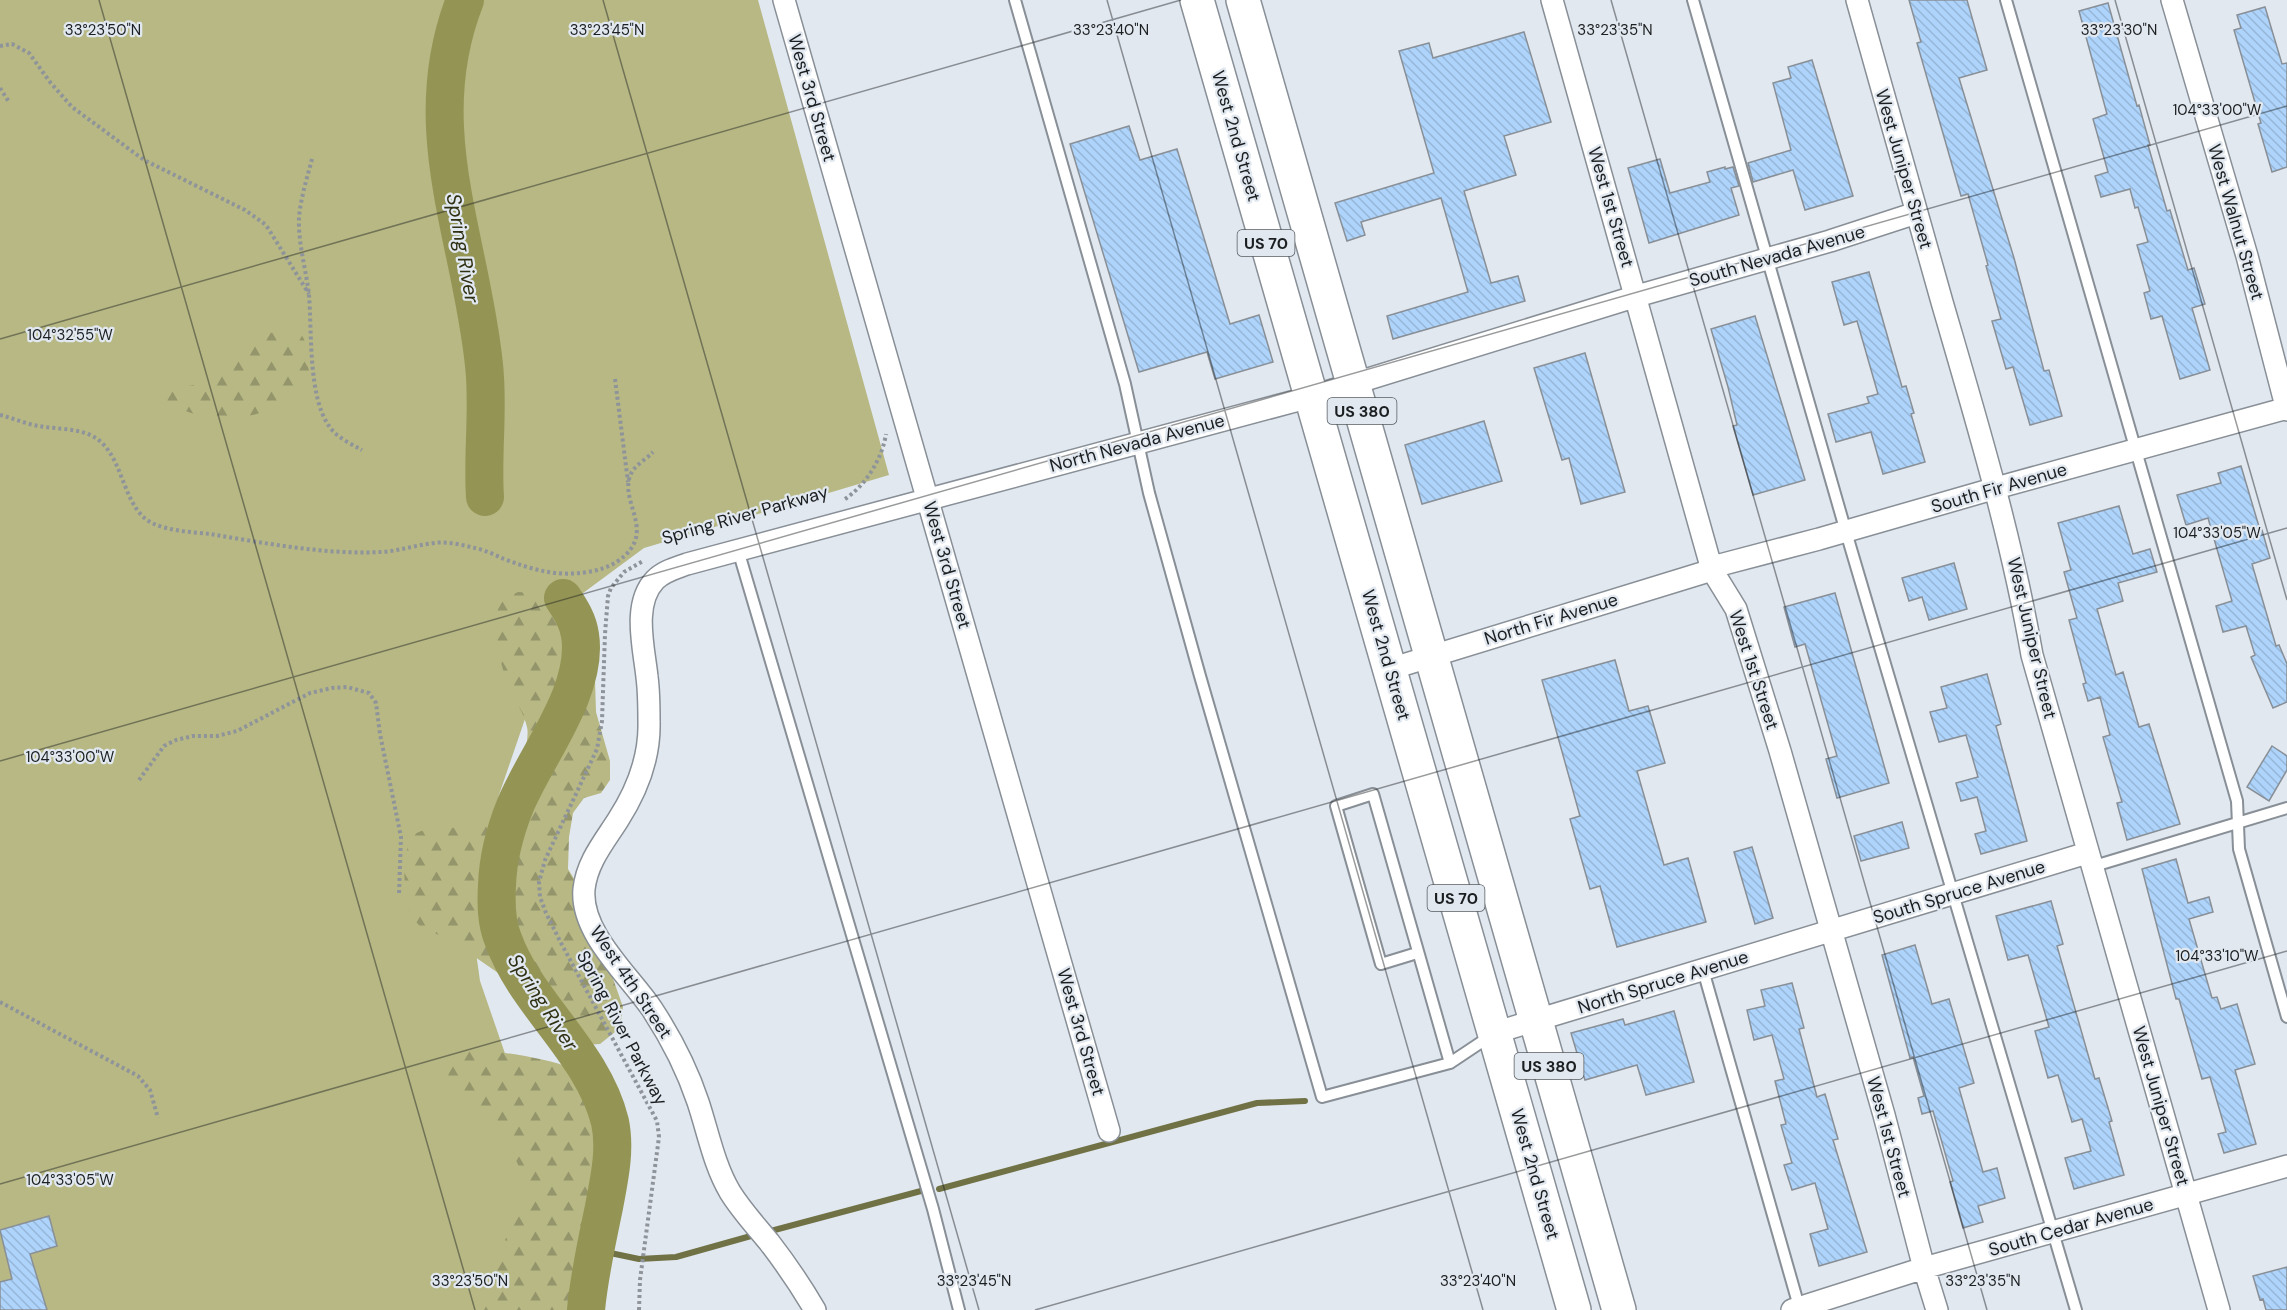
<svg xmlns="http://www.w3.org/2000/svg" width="2287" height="1310" font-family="'DM Sans',sans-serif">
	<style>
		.grass { fill: #b7b883 }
		.forest { fill: url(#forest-firs) }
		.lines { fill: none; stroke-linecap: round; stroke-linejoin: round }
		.stream { stroke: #707245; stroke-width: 6 }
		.river { stroke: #949555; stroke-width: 38 }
		.building { fill: url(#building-back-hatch); stroke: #898f96; stroke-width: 1.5 }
		.service-casing { stroke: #888f96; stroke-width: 14 }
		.minor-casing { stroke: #888f96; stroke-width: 24 }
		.primary-casing { stroke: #888f96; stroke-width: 36 }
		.path { stroke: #8f949a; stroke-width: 4; stroke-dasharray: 3 3; stroke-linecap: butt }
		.service { stroke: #fff; stroke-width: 10 }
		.minor { stroke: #fff; stroke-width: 21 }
		.primary { stroke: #fff; stroke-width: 33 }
		.ticks { fill: none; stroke: #1c1f21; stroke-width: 1.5; stroke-opacity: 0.45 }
		.labels { text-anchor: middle; stroke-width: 4.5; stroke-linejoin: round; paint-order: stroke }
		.shield { fill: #e1e8f0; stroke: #575b5f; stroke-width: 1.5 }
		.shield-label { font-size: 16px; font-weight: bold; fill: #1c1f21 }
		.street-label { font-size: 18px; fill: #1c1f21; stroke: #e1e8f0 }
		.water-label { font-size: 20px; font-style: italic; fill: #303013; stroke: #e1e8f0 }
		.ticks-label { font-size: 15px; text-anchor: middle; fill: #1c1f21; stroke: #e1e8f0; stroke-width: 4.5; stroke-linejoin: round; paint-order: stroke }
	</style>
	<defs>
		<pattern id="forest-firs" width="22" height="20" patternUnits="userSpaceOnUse" patternTransform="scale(1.5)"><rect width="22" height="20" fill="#b7b883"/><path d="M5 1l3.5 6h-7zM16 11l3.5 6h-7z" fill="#94956b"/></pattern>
		<pattern id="building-back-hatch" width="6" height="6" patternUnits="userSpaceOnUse" patternTransform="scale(1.5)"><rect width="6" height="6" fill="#aed4fb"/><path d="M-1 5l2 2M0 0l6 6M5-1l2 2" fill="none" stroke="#95b6d7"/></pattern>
	</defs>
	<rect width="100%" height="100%" fill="#e1e8f0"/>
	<path class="grass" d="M0,0H758L889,475L644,548L579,596L525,719L467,888L480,981L550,1184L542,1310H0Z"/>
	<path class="forest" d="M282,330H297C306,338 306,345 308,358C312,388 301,395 276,407C240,423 198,424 165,399L168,390L213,381L233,367L246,343L263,335Z
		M518,592L539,593L552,601L562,616V627L572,655L588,666L595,680L596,712L610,761V780L601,793L584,798L573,813L569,837L568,869L589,903L605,956L623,1007L620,1028L600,1044L585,1045L569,1029L556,1010L524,991L452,941L421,927L410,916L405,896L404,858L412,836C438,817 478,842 504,809C514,798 531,741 527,727C524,713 516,702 510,689C502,670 490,629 498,609C501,599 510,596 518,592Z
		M475,1049C501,1052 547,1058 570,1068C598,1080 618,1111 622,1140C624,1156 623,1179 616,1194C606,1216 582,1224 578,1250C575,1270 580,1290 577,1310H477C490,1285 497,1259 508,1233C512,1223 526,1200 526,1191C526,1173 501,1130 488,1118C465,1096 430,1093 459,1053Z"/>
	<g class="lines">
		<path class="stream" d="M939,1189L1257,1103L1305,1101
			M767,1232L921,1191
			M596,1250L639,1259L676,1257L758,1234"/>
		<path class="river" d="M465,0C415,128 471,237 484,365C489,409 482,453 485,497
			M563,598C571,610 578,621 580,635C589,691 536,755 515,806C505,831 498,858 497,885C496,903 496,922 503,939C526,1004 593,1052 610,1122C616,1150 609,1180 604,1207C597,1241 589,1276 586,1310"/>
	</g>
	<path class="building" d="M1909,0H1967L1987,70L1959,78L2014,258L2044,371L2049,370L2062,416L2030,425L2013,367L2006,369L1992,321L2001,319L1986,266L1988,265L1968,194L1961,196L1917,43L1921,42Z
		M2108,3L2137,106L2139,105L2150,145H2148L2167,211L2170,210L2188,270L2194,268L2205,304L2192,308L2210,370L2180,379L2162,316L2151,319L2144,293L2150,291L2137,245L2148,242L2138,207L2135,208L2130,189L2101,197L2095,176L2108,172L2093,119L2107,114L2079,11Z
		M2265,7L2282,64L2287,63V167L2272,172L2258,124L2261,123L2234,30L2241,28L2237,15Z
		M1524,32L1551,122L1504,136L1516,175L1464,191L1491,283L1518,276L1525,301L1393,339L1387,316L1468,292L1441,198L1361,222L1365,235L1347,241L1335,203L1434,173L1399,51L1429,43L1433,58Z
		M1812,60L1853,196L1805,210L1793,170L1753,182L1748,163L1791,150L1773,83L1791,78L1788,67Z
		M1129,126L1140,160L1177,149L1230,324L1259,315L1273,362L1215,379L1207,352L1139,372L1070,144Z
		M1660,159L1670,193L1710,182L1707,172L1725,167V169L1733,167L1739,186L1731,188L1739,215L1649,243L1628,168Z
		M1869,272L1902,387L1906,386L1914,413L1911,414L1925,462L1883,474L1871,432L1836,442L1828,414L1869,403L1867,397L1878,394L1857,321L1844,325L1832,282Z
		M1755,316L1805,480L1753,495L1733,426L1737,425L1728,387L1711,329Z
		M1585,353L1625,492L1581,504L1569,458L1562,460L1534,368Z
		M1484,421L1502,481L1422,504L1405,445Z
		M2241,466L2260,530H2262L2270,558L2252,564L2276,646L2279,645L2287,664V702L2273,708L2251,657L2255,655L2246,626L2223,632L2216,606L2232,601L2208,518L2186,525L2177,495L2221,483L2218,473Z
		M2119,506L2133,554L2150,549L2157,572L2118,583L2123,601L2097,609L2116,675L2123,672L2139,727L2149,724L2180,824L2127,840L2117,803L2122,802L2103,737L2110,735L2100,697L2088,701L2083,684L2086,683L2069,620L2077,618L2064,572L2071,570L2058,523Z
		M1954,563L1967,609L1929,620L1922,597L1909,601L1902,578Z
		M1835,593L1889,783L1837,798L1826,759L1837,756L1805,644L1795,647L1784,607Z
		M1615,660L1629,711L1648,706L1665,763L1637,771L1664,865L1688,858L1706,922L1617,947L1600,886L1590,889L1570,819L1580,816L1542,680Z
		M1987,674L2001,724L1996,726L2027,841L1981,854L1975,834L1986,831L1977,797L1961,801L1956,783L1978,777L1966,735L1939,742L1930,712L1947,708L1941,687Z
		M2272,746L2287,756V770L2269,801L2247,787Z
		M1902,822L1909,848L1861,861L1854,836Z
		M1752,847L1773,918L1755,924L1734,852Z
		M2176,859L2188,903L2209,897L2213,912L2189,919L2212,998L2217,997L2221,1009L2237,1004L2255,1064L2235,1070L2256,1144L2224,1153L2218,1134L2226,1132L2210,1077L2202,1079L2179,999H2176L2142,869Z
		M2051,901L2063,944L2057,946L2095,1079L2099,1078L2112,1121L2109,1122L2124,1175L2074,1189L2065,1158L2091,1151L2082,1119L2072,1122L2058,1075L2048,1078L2035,1031L2049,1027L2028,955L2008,960L1996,916Z
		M1915,945L1932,1004L1949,999L1974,1083L1959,1088L1983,1172L1997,1168L2005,1198L1978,1206L1983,1222L1963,1228L1950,1182L1953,1181L1933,1111L1922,1114L1918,1098L1924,1096L1913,1057L1910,1058L1882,955Z
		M1792,983L1804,1028L1799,1029L1817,1097L1825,1094L1838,1139L1833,1140L1867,1252L1819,1266L1810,1234L1828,1229L1815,1183L1792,1190L1784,1165L1792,1163L1781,1125L1786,1124L1775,1081L1784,1079L1772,1035L1754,1040L1747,1010L1765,1006L1761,990Z
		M1674,1011L1694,1082L1646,1095L1637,1065L1585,1080L1571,1033L1623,1019L1625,1025Z
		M49,1216L57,1246L30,1254L47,1310H0V1282L12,1279L0,1230Z
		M2287,1267V1310H2266L2263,1299L2260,1300L2253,1276Z"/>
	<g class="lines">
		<defs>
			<path id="service" d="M1015,0L1125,384L1149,493L1200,676L1322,1097L1450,1063
				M1693,0L1846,532L2076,1310
				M2006,0L2237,801L2239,849L2287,1017
				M738,550L933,1209L959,1310
				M2091,867L2287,808
				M1417,953L1381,964L1336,806L1373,794L1450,1063L1492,1035
				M1703,970L1800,1310"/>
			<path id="minor" d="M784,0L1109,1131
				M1552,0L1712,570L1736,609L1780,751L1884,1115L1924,1268L1937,1310
				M1857,0C1885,101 1913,202 1942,302C1976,419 2011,534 2032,655L2219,1310
				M2172,0L2247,256L2287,410
				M1390,669L1712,570L1716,566L1819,539L1996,488L2287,408
				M1494,1033L2087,853
				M815,1310C801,1286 786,1264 769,1242C756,1226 741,1210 730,1192C714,1165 708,1132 698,1102C687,1069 671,1038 652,1009C629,975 580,933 584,889C587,862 604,842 618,820C636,792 650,757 649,722C649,707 649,692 647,677C644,648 632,604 655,580C664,571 676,568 687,564L1310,397L1637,296L1830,241L1916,213
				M1792,1310L1924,1268L2287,1166"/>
			<path id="primary" d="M1197,0L1574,1310
				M1243,0L1619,1310"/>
		</defs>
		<use href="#service" class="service-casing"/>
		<use href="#minor" class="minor-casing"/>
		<use href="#primary" class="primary-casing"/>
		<path class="path" d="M0,46L12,44L29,53L50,82L72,107L144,160L245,210L266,225L309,294
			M0,88L9,102
			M312,159C307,178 301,197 299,217C298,244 306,269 309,295C312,332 308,396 329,426C336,437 351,444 362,450
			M615,379L628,482
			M0,415C13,418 26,424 39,426C60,430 87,427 103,444C124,465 125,510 152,523C168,531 192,532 210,534C264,543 326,555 381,552C399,551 416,545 434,543C448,541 462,545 475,548C485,550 495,555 504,559C533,570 558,577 588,572C599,570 609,567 618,561C661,531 614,500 633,470C638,464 647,458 653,452
			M845,499C866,485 882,459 886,434
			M139,780L164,746L176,740L193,736H217L237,731L310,693L332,688L347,687L369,693L376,703L380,734L401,837L399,894
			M0,1002L138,1076L150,1090L158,1118
			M639,1310L640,1280L659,1137L657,1121L561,943L546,913L540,897L539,882L545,860L597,749L602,721L605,634L608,596L611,588L624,572L643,561"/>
		<use href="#service" class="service"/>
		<use href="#minor" class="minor"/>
		<use href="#primary" class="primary"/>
	</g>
	<path class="ticks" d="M99,0L475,1310M603,0L979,1310M1107,0L1483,1310M1611,0L1987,1310M2115,0L2287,600M0,339L1181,0M0,761L2287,106M0,1184L2287,528M1035,1310L2287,951"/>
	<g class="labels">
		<g class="shield">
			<rect x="1237.5" y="230" width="57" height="26" rx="4.5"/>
			<rect x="1327.5" y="398" width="69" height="26" rx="4.5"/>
			<rect x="1427.5" y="885" width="57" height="26" rx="4.5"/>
			<rect x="1514.5" y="1053" width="69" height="26" rx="4.5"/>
		</g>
		<g class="shield-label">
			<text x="1266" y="249">US 70</text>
			<text x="1362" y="417">US 380</text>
			<text x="1456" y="904">US 70</text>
			<text x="1549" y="1072">US 380</text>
		</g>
		<g class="street-label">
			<text transform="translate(812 98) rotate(74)" y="6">West 3rd Street</text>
			<text transform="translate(1236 136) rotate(74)" y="6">West 2nd Street</text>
			<text transform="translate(1904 169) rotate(74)" y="6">West Juniper Street</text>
			<text transform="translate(1611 207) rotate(74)" y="6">West 1st Street</text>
			<text transform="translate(2236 222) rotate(74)" y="6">West Walnut Street</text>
			<text transform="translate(1777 256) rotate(-16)" y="6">South Nevada Avenue</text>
			<text transform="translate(1137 443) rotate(-15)" y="6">North Nevada Avenue</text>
			<text transform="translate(1999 488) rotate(-16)" y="6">South Fir Avenue</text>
			<text transform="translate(745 515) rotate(-16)" y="6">Spring River Parkway</text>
			<text transform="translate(947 565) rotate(74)" y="6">West 3rd Street</text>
			<text transform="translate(1551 619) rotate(-17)" y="6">North Fir Avenue</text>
			<text transform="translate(2032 638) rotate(77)" y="6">West Juniper Street</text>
			<text transform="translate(1386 655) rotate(74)" y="6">West 2nd Street</text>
			<text transform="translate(1754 670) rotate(72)" y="6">West 1st Street</text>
			<text transform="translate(1959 892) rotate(-17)" y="6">South Spruce Avenue</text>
			<text transform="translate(631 982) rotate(56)" y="6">West 4th Street</text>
			<text transform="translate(1663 982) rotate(-17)" y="6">North Spruce Avenue</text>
			<text transform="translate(622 1028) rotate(62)" y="6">Spring River Parkway</text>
			<text transform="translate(1081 1032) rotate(74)" y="6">West 3rd Street</text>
			<text transform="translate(2161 1106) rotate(74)" y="6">West Juniper Street</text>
			<text transform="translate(1889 1137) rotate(75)" y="6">West 1st Street</text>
			<text transform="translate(1535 1174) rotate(74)" y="6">West 2nd Street</text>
			<text transform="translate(2071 1227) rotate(-16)" y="6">South Cedar Avenue</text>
		</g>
		<g class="water-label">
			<text transform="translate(463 248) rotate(80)" y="7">Spring River</text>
			<text transform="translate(543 1002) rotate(57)" y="7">Spring River</text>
		</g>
	</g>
	<g class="ticks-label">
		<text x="103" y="35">33°23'50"N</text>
		<text x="607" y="35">33°23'45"N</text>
		<text x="1111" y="35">33°23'40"N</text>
		<text x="1615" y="35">33°23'35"N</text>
		<text x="2119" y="35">33°23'30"N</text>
		<text x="2217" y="115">104°33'00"W</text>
		<text x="70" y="340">104°32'55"W</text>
		<text x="2217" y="538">104°33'05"W</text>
		<text x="70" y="762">104°33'00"W</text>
		<text x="2217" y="961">104°33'10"W</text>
		<text x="70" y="1185">104°33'05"W</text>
		<text x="470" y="1286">33°23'50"N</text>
		<text x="974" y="1286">33°23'45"N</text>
		<text x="1478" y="1286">33°23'40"N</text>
		<text x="1983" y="1286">33°23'35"N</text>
	</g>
</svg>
